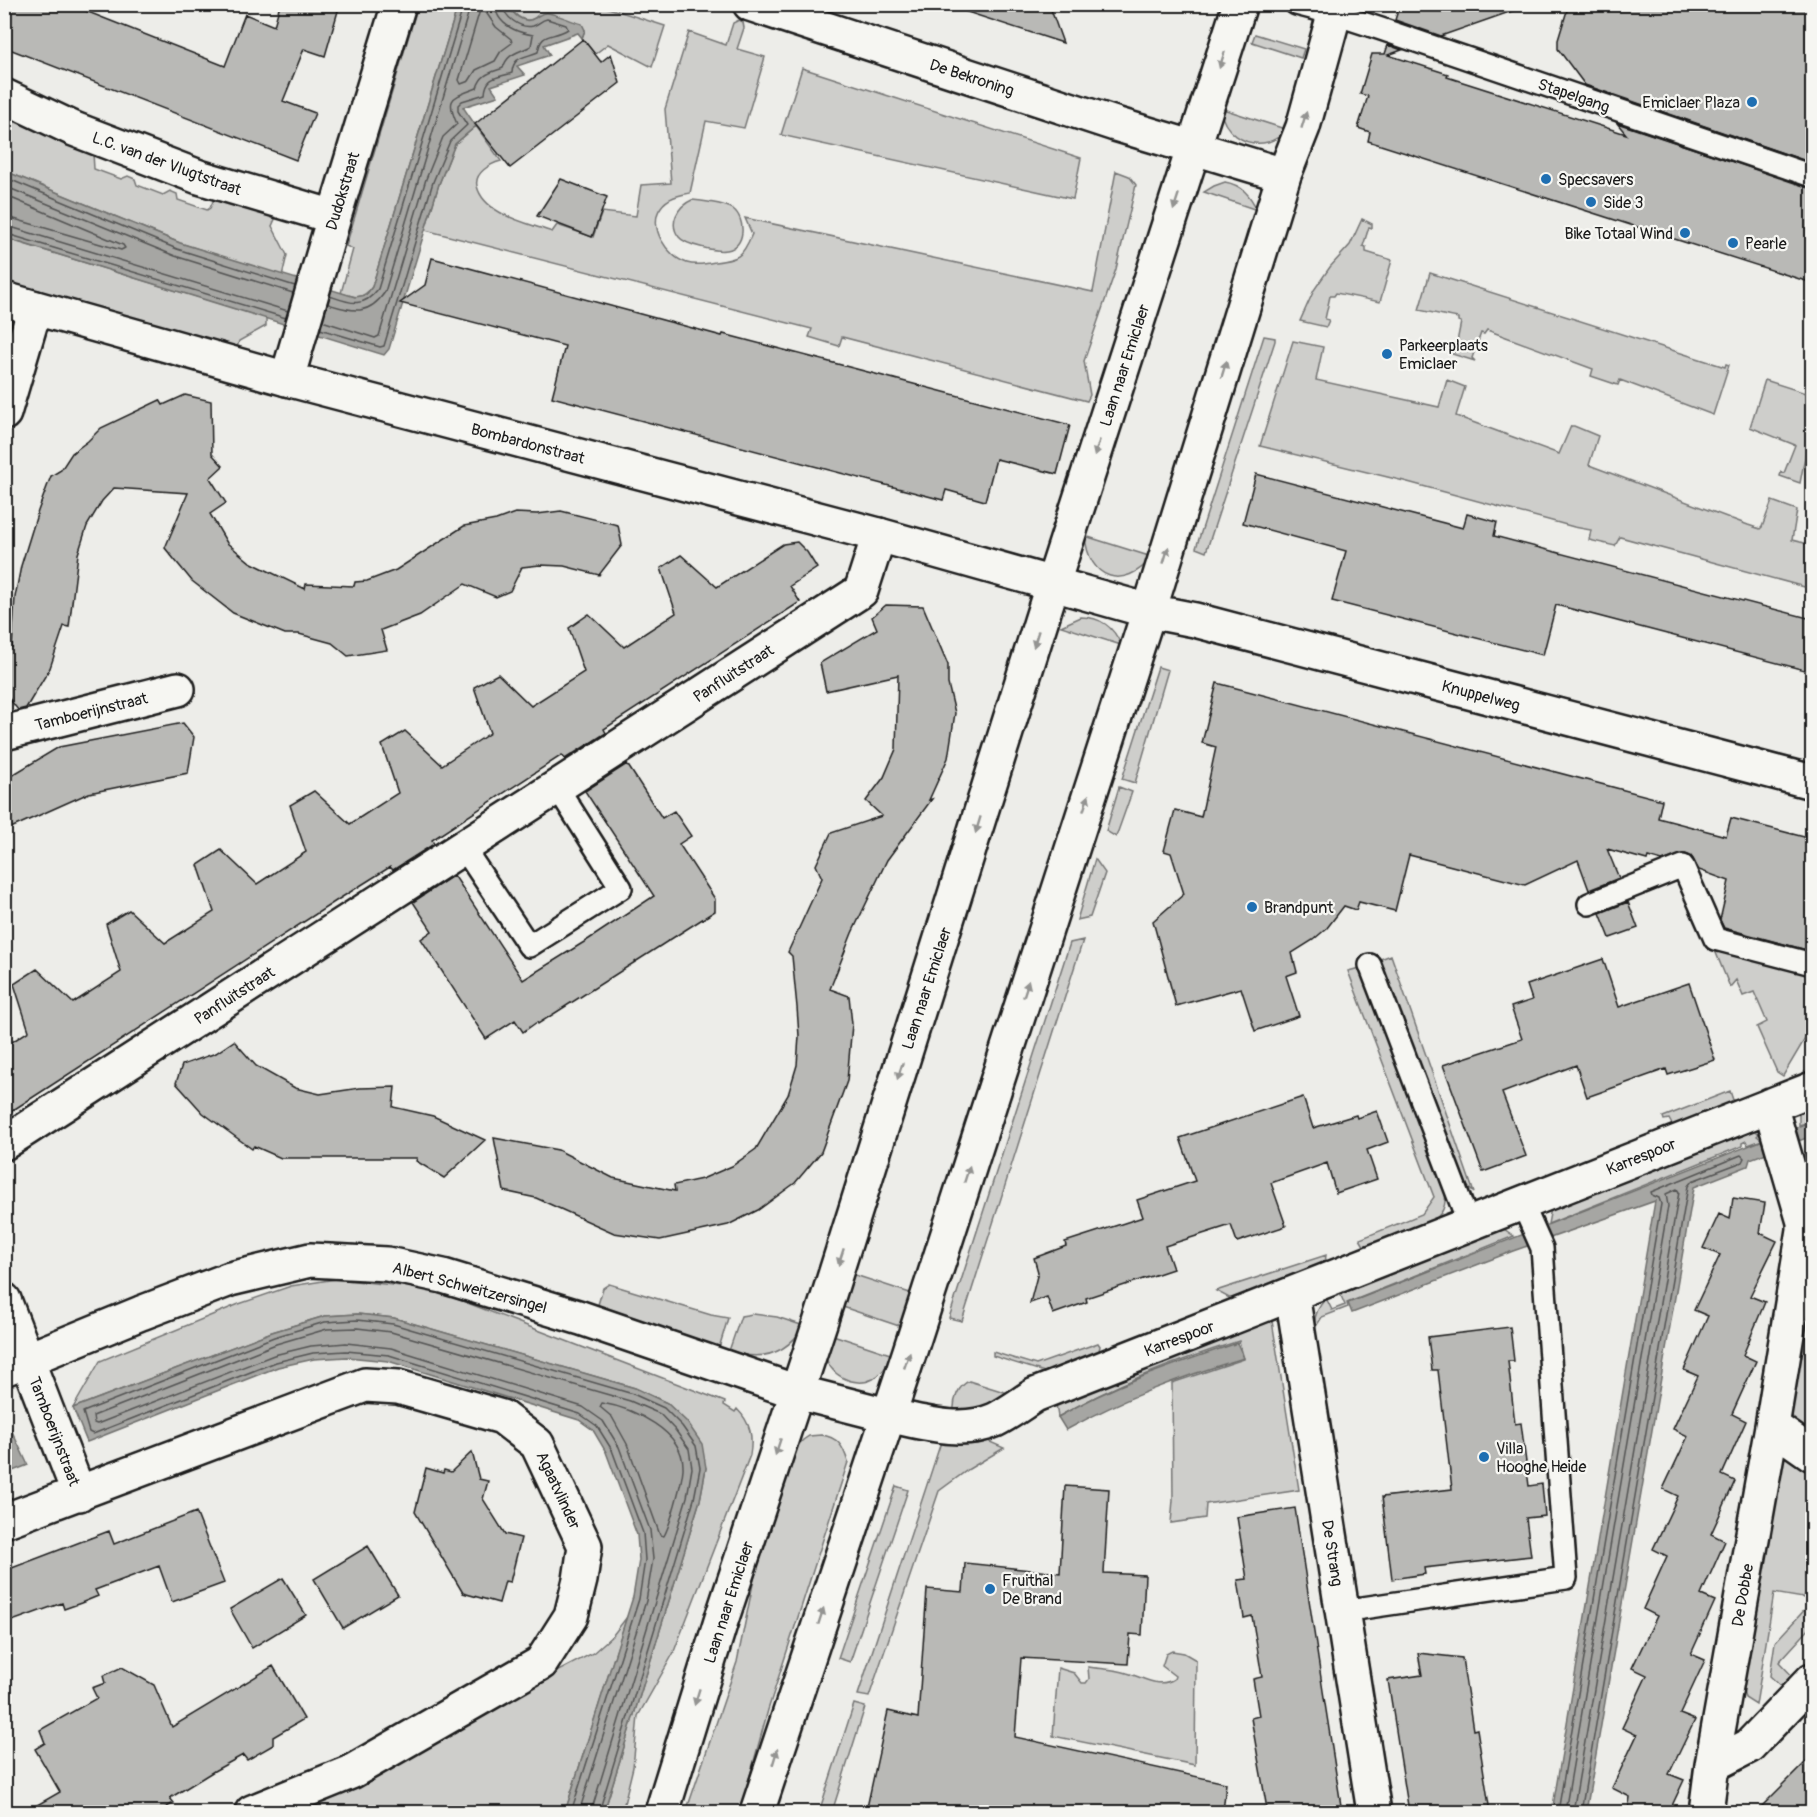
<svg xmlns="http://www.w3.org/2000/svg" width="1817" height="1817" font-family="Pangolin,sans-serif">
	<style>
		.green { fill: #cececb; stroke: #757574; stroke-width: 1.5 }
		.water { fill: #a6a6a3; stroke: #6f6f6d; stroke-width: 1.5 }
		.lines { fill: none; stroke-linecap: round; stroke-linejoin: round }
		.shore { stroke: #535352; stroke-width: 1.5 }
		.building { fill: #b9b9b6; stroke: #1c1c1c; stroke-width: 1.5 }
		.service-casing { stroke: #1c1c1c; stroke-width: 26 }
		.minor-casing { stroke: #1c1c1c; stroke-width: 38 }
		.tertiary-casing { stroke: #1c1c1c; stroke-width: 38 }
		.service { stroke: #f6f6f2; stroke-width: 21 }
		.minor { stroke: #f6f6f2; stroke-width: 33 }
		.tertiary { stroke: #f6f6f2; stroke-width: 33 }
		.oneway { fill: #949492 }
		.poi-dot { fill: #1f6fb2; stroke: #f6f6f2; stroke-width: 2 }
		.labels { text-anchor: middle; stroke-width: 4.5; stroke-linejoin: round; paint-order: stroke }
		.street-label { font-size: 16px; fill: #1c1c1c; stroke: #f6f6f2 }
		.poi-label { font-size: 16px; fill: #1c1c1c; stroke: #f6f6f2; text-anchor: start }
	</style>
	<rect width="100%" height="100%" fill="#edede9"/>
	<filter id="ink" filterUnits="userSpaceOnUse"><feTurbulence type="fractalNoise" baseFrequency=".0167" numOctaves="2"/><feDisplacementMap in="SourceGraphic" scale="12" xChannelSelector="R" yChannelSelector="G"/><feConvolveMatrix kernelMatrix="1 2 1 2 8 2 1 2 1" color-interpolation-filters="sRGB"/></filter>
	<g filter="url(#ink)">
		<path class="green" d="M418,5H458L372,287C362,300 356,298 341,293L353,249L346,246Z
			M507,5H599L665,26L652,67L608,44L595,54L582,38L585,30L538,15C526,27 515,15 507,5Z
			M739,20L743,22L744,28L737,49L765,57L744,128L706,121L690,193C680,195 668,197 661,207C647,226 667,257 687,263C696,266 706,264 715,262C738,259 742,258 752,234L745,218L1093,292L1116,171L1129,176L1136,185L1116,269L1084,361L1090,395L1087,401L842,337L839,346L809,337L812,329L425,230L439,184L455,144L476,126L501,161C490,164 474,173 477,186C484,215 528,223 552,232L557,225L593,237L602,212L636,216L641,185L671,183L665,109L689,32L726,45L733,23Z
			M1255,34L1304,49L1301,58L1252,42Z
			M802,68L1081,158L1073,199L781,135Z
			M1220,108L1288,130C1282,135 1276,140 1268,142C1244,148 1223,131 1220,108Z
			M5,115L93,153L94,169L121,179L128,176L135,179L137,185L163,195L170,191L177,194L178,200L207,210L210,208L214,199H218L276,217L272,226L287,255L282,276L180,243L5,171Z
			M1225,182C1242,185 1250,195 1257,210L1204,192L1214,186Z
			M692,200C702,201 725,204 733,209C746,219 746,247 727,250C717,252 685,245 679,237C668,223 678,206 692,200Z
			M1362,219L1372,224V228L1369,227L1363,246L1366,247V252L1392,260L1380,302L1336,293L1334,296H1330L1325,319L1329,320L1326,327L1300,321L1314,290L1330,267L1350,245Z
			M4,238L266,318V326L239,341L236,351L5,281Z
			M1430,273L1725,367L1726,364L1729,365L1713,415L1620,380L1618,385L1591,376L1593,369L1487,330L1484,334L1481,333L1472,358L1475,361L1452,354L1451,351L1455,352L1461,322L1458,321V318L1419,310Z
			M1264,336L1275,338V341L1206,552L1196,548Z
			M1293,341L1323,347L1316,380L1439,407L1447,380L1465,387L1456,416L1559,454L1571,426H1574L1598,436L1589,465L1748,525L1760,529L1762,527L1772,501L1797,510L1792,540L1812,545V589L1620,537L1615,546L1589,540L1591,530L1574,527L1404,481L1260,446Z
			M1765,380L1812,395V453L1806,452L1800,483L1780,476L1781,472L1784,473L1795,445L1750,427Z
			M1085,536L1152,557C1124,592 1088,579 1085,536Z
			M1081,617C1100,617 1114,627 1121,645L1061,626Z
			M1158,667L1168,670L1135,783L1122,779Z
			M1119,787L1132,792L1116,837L1106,831Z
			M1095,859L1105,873L1090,917L1077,920Z
			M1083,940L962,1321L949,1318L1070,943Z
			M1714,948L1812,973V1027L1783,1076L1777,1072L1757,1027L1767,1022L1754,992L1743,996L1736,980L1730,987Z
			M1391,955L1474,1193L1465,1184L1451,1150L1378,960Z
			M1360,968L1445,1185C1446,1194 1446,1206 1441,1213C1429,1230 1386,1241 1366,1249L1360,1239L1422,1214L1434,1197L1348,971Z
			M1730,1091L1734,1103L1674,1128L1669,1119L1664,1120L1663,1117Z
			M1812,1104V1121L1799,1125V1109Z
			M1753,1128L1759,1134L1757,1136L1762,1140L1748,1145L1746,1141L1742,1143V1146L1548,1224L1552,1203Z
			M1498,1225L1514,1236L1347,1303L1348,1307L1322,1317L1315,1328C1313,1317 1319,1306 1326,1298L1332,1310L1345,1305L1338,1289Z
			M1326,1255L1325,1264L1233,1300L1216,1291Z
			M849,1273L916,1295L902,1327L837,1305Z
			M336,1279L431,1289L725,1402L724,1405L735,1412L737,1409C751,1423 753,1437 750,1455L673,1654L638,1716L633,1767L622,1812H604L700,1500L706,1468L667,1403L635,1388L394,1318L357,1314L325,1316L272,1332L73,1408L100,1361L239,1304L291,1286Z
			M609,1284L711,1315L728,1318L719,1348L597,1308L603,1288Z
			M1812,1299V1443L1805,1439L1790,1412L1800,1348Z
			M753,1314L777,1317L804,1326C786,1355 761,1362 729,1351L741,1316Z
			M1263,1320L1272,1321L1299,1490L1206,1504L1205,1518L1171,1523L1173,1500L1172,1383L1244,1359L1239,1341C1176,1361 1114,1384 1058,1417L1056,1404Z
			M827,1333L890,1354L892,1357C887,1366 882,1374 873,1379C854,1389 827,1374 825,1353C825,1347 827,1340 827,1333Z
			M1098,1343L1100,1346L1098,1356L1051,1374L993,1356V1352L1036,1365Z
			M969,1381L1011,1394L989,1409L954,1412C953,1400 958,1386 969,1381Z
			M821,1435C838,1437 843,1446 848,1462L768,1710L740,1812H686L737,1662L761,1545L791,1453L803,1440L809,1436Z
			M942,1439C957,1442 973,1448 988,1441L1004,1448L969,1469L939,1491L869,1697L858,1695Z
			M1783,1449L1812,1469V1584L1803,1598L1774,1593L1756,1705L1745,1698L1742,1686Z
			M896,1486L908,1490L850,1662L838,1658Z
			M1812,1602V1626L1779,1662L1797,1681L1788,1693L1770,1676L1775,1642Z
			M627,1617L565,1812H288L593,1653L613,1635Z
			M1172,1651L1184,1653L1196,1660L1195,1765L1053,1736L1058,1668L1074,1673L1082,1683H1086L1089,1679L1088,1667C1101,1669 1115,1669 1127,1673C1143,1677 1158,1689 1174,1679L1175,1676L1162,1666L1166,1654Z
			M854,1704L865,1707L832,1812H819Z"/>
		<path class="water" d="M458,5H507C513,13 523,26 535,18C540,15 542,12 548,13C559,15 571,21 582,24L585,30L582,38L578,33L544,45L550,55L517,66L525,75L491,86L498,96L463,107L476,126L455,144L439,184L389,349L384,355L5,238V171L180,243L355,297L366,295L372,287Z
			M1812,1121V1136L1750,1159L1748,1166L1694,1187L1586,1812H1552L1655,1201L1513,1251L1352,1313L1348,1303Z
			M358,1314L394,1318L635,1388L667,1403L687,1422L702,1444L706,1468L700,1500L604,1812H565L633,1597L639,1560L637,1535L606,1452L593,1430L579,1420L388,1361L347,1357L314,1359L278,1367L87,1442L73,1408L272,1332L325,1316Z
			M1237,1343L1244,1358C1180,1377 1124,1398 1066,1430L1058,1417C1114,1384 1175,1364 1237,1343Z
			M8,1423L28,1465L5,1474V1425Z"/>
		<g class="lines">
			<path class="shore" d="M483,8L496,27L511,39L512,43L501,51L495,61L476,70L469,81L461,84L459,80L480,10Z
				M4,177L177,249L295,286
				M4,186L175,256L293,293
				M4,195L123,245L125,248L121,250L4,216
				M4,225L288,311
				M4,233L286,318
				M330,296C350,303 363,309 378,289L464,4
				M328,304C352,311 368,317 385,292L471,4
				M322,321L375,338L379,336L426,179L443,137L457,124C445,97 452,98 477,88C481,74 490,73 503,68C508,52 519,53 531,46L533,35C516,32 496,25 495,4
				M320,329L380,347L384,346L433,182L450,141L467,125L458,111V105L462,101L485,94C486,76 497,78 512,73C513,56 524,58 538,52C541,31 552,39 568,29L566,25L547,19C541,20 539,24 533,26C520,29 504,17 502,4
				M602,1403C632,1408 685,1431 683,1469C682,1481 678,1494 675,1505C672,1515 669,1527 664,1536L660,1535L627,1444L612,1417L600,1407Z
				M571,1812L639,1599L645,1560L643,1533L612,1450L597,1426L580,1414L389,1355L346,1351L313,1353L276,1362L93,1434L89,1432L83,1412L274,1337L325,1322L357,1320L393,1324L633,1394L664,1408L682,1426L696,1446L700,1468L694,1499L599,1812
				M579,1812L646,1601L653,1559L650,1530L619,1447L603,1421L583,1407L391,1348L346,1343L311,1346L274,1355L97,1424L94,1423L93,1416L276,1344L327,1329L357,1328L391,1332L630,1401L660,1414L676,1431L689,1449L692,1468L687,1497L591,1812
				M1558,1812L1661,1204L1659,1198L1652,1195L1651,1192L1741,1155L1744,1158L1742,1162L1692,1181L1688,1186L1581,1812
				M1565,1812L1668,1206L1666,1194L1677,1189L1679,1192L1573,1812"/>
		</g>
		<path class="building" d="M4,4H68L225,66L245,14L274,26L280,4H340L325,56L304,49L283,101L315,113L296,160L4,47Z
			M965,4H1049L1063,43L964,11Z
			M1400,4H1517L1518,9L1441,36L1395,20Z
			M1569,4H1812V163L1585,85L1558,49V40Z
			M583,39L601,62L611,54L620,83L510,168L475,124Z
			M1388,45L1402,50L1388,55L1448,74L1447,77L1626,134L1617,123L1812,188V283L1368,141L1370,132L1358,128L1368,96L1360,94L1372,54H1385Z
			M561,179L607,197L592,237L537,216Z
			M432,258L722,336L723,334L1070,425L1057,474L996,459L985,501L946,490L943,500L552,397L565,346L400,303L425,285Z
			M185,395L211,401L212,454L223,466L210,478L226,503L210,514L227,543L250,562L305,589L306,584L354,586L355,582L367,581L396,570L464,526L496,520L515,513L537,514L561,511L618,525L622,545L599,575L564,566L540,565L522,567L510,591L496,597L465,584L420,615L381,630L387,650L348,656L332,643L299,634H285L233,613L192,581L165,548L188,493L114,488L102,501L87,526L78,554L69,627L64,626L50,668L26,708L18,710L4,692V644L12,647L15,597L21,566L38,511L51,476L61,470L72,453L88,441L101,428L160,400L163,405Z
			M1256,474L1463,528L1467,514L1497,522L1494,536L1812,619V672L1556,605L1543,655L1332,601L1346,551L1243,523Z
			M797,542L807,552L817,568L790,586L800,602L604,729L606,733L565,759L562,755L432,840L434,844L393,870L390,867L339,899L4,1116V1047L29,1031L14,984L37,969L73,1003L121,972L106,924L129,910L165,943L214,912L198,865L221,850L257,884L306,852L290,805L314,791L350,824L398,793L382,745L405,731L442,765L490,733L474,687L498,674L531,706L584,672L569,628L589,614L624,647L676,613L661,568L681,555L717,587L783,544Z
			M886,605L923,606L948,665V684L955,713L948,758L929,800L932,799L887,860L852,933L830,989L849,996L852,1024L847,1081L821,1152L795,1183L758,1210L728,1225L660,1240L614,1233L536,1198L504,1191L494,1138L558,1150L613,1178L675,1191L674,1185L702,1179L732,1166L756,1149L788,1095L797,1065L799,1036L797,1007L792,956L788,952L822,878L816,865L831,833L882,816L866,801L884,777L896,749L898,675L826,691L820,663L877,629L872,617Z
			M1217,683L1662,800L1658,818L1726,836L1731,818L1812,839V929L1807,950L1724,928L1720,920L1729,881L1699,870L1691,856L1685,854L1662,861L1648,857L1647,860L1607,849L1619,878L1589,890L1578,860L1525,885L1409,855L1395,911L1359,902L1356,910L1344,906L1327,928L1313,940L1292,953L1297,972L1286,976L1299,1016L1255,1031L1241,988L1176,1006L1153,921L1184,894L1171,853L1164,851L1175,810L1201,817L1216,747L1202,743Z
			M183,723L194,737L188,773L89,793L4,831V780L59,747Z
			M627,764L662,818L674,811L691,836L679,844L715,899V911L538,1024L537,1022L523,1032L515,1020L486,1039L421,939L432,931L413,902L454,875L523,980L589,939L654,896L585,791Z
			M1628,902L1638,928L1610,938L1600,913Z
			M1603,959L1619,1007L1689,983L1715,1060L1668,1075L1666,1069L1587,1097L1576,1065L1502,1093L1526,1156L1483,1172L1443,1065L1522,1039L1511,1007L1532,1000L1527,985Z
			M234,1041L256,1066L295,1088L320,1094L360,1088L395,1087L393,1107L433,1116L485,1140L444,1178L416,1161L417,1158H281L254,1146L252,1149L203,1113L176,1083L182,1065L216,1053Z
			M1303,1097L1313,1128L1356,1115L1357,1118L1377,1111L1388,1142L1367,1150L1377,1179L1336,1193L1327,1163L1271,1183L1286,1226L1237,1242L1231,1225L1165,1246L1173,1269L1086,1298L1087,1302L1053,1314L1047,1297L1030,1303L1038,1272L1034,1258L1066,1246L1065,1242L1143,1217L1137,1200L1195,1181L1180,1138Z
			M1733,1198L1765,1203L1760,1233L1777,1241L1750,1296L1765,1302L1743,1355L1756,1361L1732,1414L1746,1421L1722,1475L1735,1481L1711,1534L1725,1541L1701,1595L1715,1601L1691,1654L1705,1660L1680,1714L1695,1720L1669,1774L1684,1780L1669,1812H1628L1630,1797L1612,1788L1637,1735L1622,1728L1647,1675L1632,1668L1657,1616L1643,1609L1667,1556L1653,1549L1678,1496L1663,1489L1688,1436L1673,1429L1698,1376L1684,1370L1708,1316L1694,1310L1720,1255L1703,1248L1719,1214L1730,1219Z
			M1510,1327L1514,1361H1508L1515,1424L1521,1423L1529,1486L1542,1484L1545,1516L1526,1518L1531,1556L1424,1568L1425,1574L1392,1579L1382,1497L1452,1489L1438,1370H1432L1428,1337Z
			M472,1452L479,1479L488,1481L483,1499L505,1534L521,1538L510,1582L505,1581L499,1603L463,1593L415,1512L426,1468L443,1473L444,1470L451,1472Z
			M1065,1486L1109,1489L1104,1573L1145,1575L1142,1635L1130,1634L1128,1664L1021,1658L1015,1737L1226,1783L1223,1812H866L888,1711L918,1718L927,1589L963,1592L965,1563L1060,1573Z
			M1295,1508L1323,1691L1342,1812H1284L1267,1809L1251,1718L1259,1716L1253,1679L1262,1677L1252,1616L1244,1618L1238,1580L1247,1579L1237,1517Z
			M196,1512L224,1583L172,1602L159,1566L95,1590L98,1596L81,1603L64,1609L62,1603L4,1624V1571L109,1531L114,1544Z
			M368,1546L398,1595L343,1628L314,1579Z
			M283,1578L306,1615L252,1648L230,1609Z
			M1418,1653L1462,1658L1473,1730L1477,1729L1490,1812H1409L1388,1680L1422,1675Z
			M273,1666L304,1719L273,1737V1745L247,1760L243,1755L214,1771L170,1798L174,1803L158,1812H25L60,1792L35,1749L45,1743L40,1730L97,1698L92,1688L105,1683L103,1676L122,1667L154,1685L172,1727Z
			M1812,1756V1812H1756Z"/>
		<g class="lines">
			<defs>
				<path id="service" d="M1296,4L1335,14L1381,29L1812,176
					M463,847L529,946L621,888L557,787
					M1589,904L1683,866L1715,939L1812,964
					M1370,965L1469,1224
					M1342,1611L1566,1578L1542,1248L1522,1203"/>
				<path id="minor" d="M750,4L1115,124L1284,175
					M1337,4L1303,127L1284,175L1149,611L1195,620L1812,782
					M4,96L74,129L199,177L334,217
					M287,379L334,217L399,4
					M4,413L35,308
					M1053,583L1240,4
					M4,733L178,689
					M4,1143L861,591L879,535
					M1292,1294L1374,1812
					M4,1300L79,1494
					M887,1415C922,1422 960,1435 995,1420C1009,1413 1022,1403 1035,1395L1812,1089
					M1772,1426L1812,1454
					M4,1521L365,1385L398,1387L502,1417L537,1444L585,1546L580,1580L571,1616L541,1663L351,1772L252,1812
					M1712,1765L1749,1746L1812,1680
					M1706,1812L1712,1765L1772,1426L1804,1230V1222L1770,1105"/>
				<path id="tertiary" d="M4,299L287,379L879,535L1149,611L910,1351L757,1812
					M4,1369L141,1313L230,1279L310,1260L387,1264L443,1276L581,1318L797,1392L887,1415
					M662,1812L721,1621L820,1323L1053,583"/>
			</defs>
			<use href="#service" class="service-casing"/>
			<use href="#minor" class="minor-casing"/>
			<use href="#tertiary" class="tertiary-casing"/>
			<use href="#service" class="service"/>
			<use href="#minor" class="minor"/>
			<use href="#tertiary" class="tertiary"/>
		</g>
		<defs><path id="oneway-solid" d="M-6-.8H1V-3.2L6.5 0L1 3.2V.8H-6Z" transform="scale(1.5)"/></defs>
		<g class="oneway">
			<use href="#oneway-solid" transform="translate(1222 60) rotate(108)"/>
			<use href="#oneway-solid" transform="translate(1304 120) rotate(-73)"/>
			<use href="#oneway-solid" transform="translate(1176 202) rotate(108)"/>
			<use href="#oneway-solid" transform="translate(1224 369) rotate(-73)"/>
			<use href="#oneway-solid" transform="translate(1097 448) rotate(108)"/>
			<use href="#oneway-solid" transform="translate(1166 555) rotate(-73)"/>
			<use href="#oneway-solid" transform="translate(1036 639) rotate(107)"/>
			<use href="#oneway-solid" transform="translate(1086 803) rotate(-72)"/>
			<use href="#oneway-solid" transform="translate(978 825) rotate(107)"/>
			<use href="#oneway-solid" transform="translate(1026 989) rotate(-72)"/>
			<use href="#oneway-solid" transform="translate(900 1071) rotate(108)"/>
			<use href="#oneway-solid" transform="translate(967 1174) rotate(-72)"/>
			<use href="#oneway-solid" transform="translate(841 1257) rotate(108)"/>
			<use href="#oneway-solid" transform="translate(907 1360) rotate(-71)"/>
			<use href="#oneway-solid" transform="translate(778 1447) rotate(108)"/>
			<use href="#oneway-solid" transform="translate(821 1616) rotate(-72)"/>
			<use href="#oneway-solid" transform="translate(697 1697) rotate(107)"/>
			<use href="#oneway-solid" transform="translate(775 1757) rotate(-73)"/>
		</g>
	</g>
	<g class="poi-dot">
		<circle cx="1752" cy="102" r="6"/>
		<circle cx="1546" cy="179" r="6"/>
		<circle cx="1591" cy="202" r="6"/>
		<circle cx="1685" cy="233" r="6"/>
		<circle cx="1733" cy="243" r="6"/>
		<circle cx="1387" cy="354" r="6"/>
		<circle cx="1252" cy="907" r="6"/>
		<circle cx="1484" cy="1457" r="6"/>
		<circle cx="990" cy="1589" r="6"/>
	</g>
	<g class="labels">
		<g class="street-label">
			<text transform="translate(972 77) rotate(18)" y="6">De Bekroning</text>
			<text transform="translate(1574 95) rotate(19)" y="6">Stapelgang</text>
			<text transform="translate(167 163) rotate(20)" y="6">L.C. van der Vlugtstraat</text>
			<text transform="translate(342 191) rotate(-73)" y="6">Dudokstraat</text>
			<text transform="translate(1124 365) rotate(-72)" y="6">Laan naar Emiclaer</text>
			<text transform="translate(528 443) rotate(15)" y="6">Bombardonstraat</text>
			<text transform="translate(733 673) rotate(-33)" y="6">Panfluitstraat</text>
			<text transform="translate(1481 695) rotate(15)" y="6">Knuppelweg</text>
			<text transform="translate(91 711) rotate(-14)" y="6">Tamboerijnstraat</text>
			<text transform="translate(926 988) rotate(-72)" y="6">Laan naar Emiclaer</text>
			<text transform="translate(234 995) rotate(-33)" y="6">Panfluitstraat</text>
			<text transform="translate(1641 1156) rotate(-22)" y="6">Karrespoor</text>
			<text transform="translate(470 1287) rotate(15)" y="6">Albert Schweitzersingel</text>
			<text transform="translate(1179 1338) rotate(-21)" y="6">Karrespoor</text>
			<text transform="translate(55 1431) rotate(69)" y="6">Tamboerijnstraat</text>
			<text transform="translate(559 1490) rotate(65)" y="6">Agaatvlinder</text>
			<text transform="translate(1333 1553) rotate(81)" y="6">De Strang</text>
			<text transform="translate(1742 1595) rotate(-80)" y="6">De Dobbe</text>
			<text transform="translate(728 1602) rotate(-72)" y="6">Laan naar Emiclaer</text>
		</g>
		<g class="poi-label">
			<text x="1740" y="108" text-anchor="end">Emiclaer Plaza</text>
			<text x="1558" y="185">Specsavers</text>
			<text x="1603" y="208">Side 3</text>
			<text x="1673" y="239" text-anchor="end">Bike Totaal Wind</text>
			<text x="1745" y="249">Pearle</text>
			<text x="1399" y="351">Parkeerplaats<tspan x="1399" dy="18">Emiclaer</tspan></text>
			<text x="1264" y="913">Brandpunt</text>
			<text x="1496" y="1454">Villa<tspan x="1496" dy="18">Hooghe Heide</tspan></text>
			<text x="1002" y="1586">Fruithal<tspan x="1002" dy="18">De Brand</tspan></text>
		</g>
	</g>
	<rect width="1817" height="1817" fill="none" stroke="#f6f6f2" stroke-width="24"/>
	<rect x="12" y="12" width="1793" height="1793" fill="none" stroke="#1c1c1c" stroke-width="2" filter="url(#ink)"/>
</svg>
